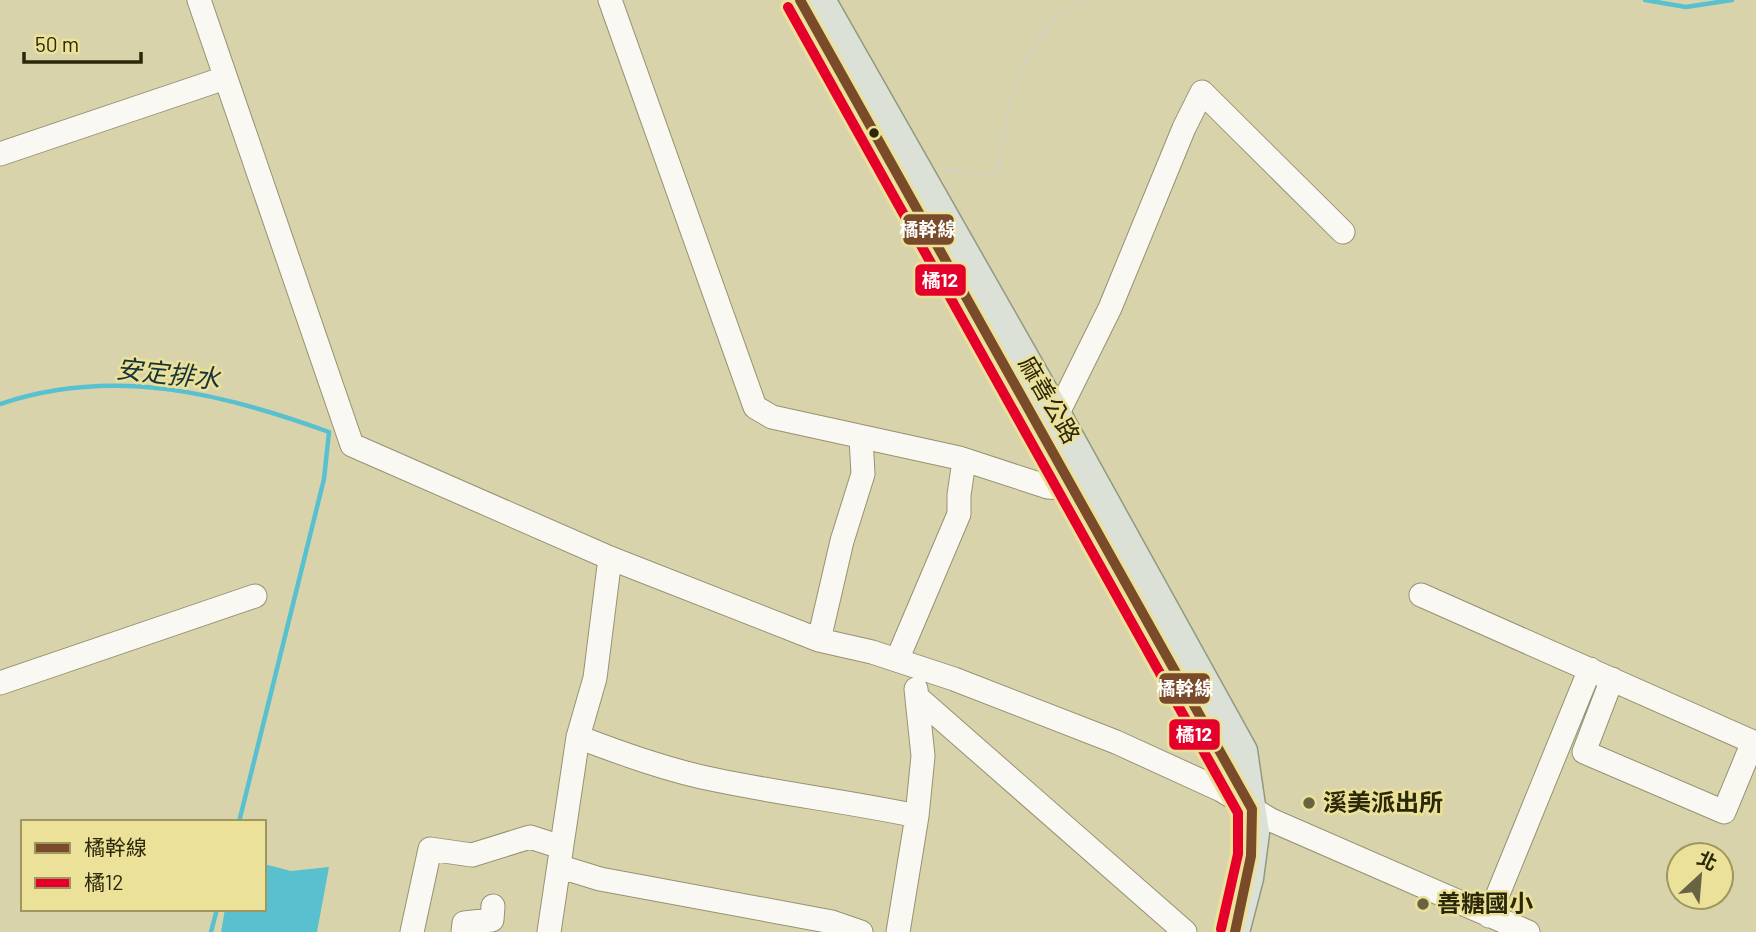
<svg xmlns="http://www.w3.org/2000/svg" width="1756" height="932" font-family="Barlow,'Noto Sans TC',sans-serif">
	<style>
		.water { fill: #58c0ce }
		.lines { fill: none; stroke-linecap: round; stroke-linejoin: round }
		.stream { stroke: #58c0ce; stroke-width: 4.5 }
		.minor-casing { stroke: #969272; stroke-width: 25 }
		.major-casing { stroke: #919980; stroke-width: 31 }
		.path { stroke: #d4d1c5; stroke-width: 2.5; stroke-dasharray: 7 3.5; stroke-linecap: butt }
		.minor { stroke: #f9f8f3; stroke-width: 23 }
		.major { stroke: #dce1d8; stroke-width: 28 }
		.bus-1-casing { stroke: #ece199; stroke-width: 16 }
		.bus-2-casing { stroke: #ece199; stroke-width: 16 }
		.bus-1 { stroke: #7a4b2a; stroke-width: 10 }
		.bus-2 { stroke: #e4002b; stroke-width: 10 }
		.bus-dot { fill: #2b2709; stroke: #ece199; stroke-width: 2.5 }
		.poi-dot { fill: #686342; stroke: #ece199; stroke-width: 2.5 }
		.labels { text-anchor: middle; stroke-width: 5; stroke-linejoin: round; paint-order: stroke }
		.street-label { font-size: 24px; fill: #2b2709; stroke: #ece199 }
		.poi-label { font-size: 24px; font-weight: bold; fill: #2b2709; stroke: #ece199; text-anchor: start }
		.water-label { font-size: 26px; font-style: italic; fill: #17333c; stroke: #ece199 }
		.line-badge { stroke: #ece199; stroke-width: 2.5 }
		.badge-label { font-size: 19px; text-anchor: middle; font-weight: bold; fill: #fff }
	</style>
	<rect width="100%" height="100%" fill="#d9d3ac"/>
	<path class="water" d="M264,864L291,871L329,867L317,932H221L225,909H264Z"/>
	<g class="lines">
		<path class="stream" d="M1645,0L1686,7L1732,0
			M0,404C113,366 222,393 329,432L324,479L239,822
			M211,932L217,909"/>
		<defs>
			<path id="minor" d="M199,0L352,445L610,558L819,640L872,652L954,679L1116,742L1221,790L1271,820L1528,932
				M610,0L755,407L772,417L959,458L1048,487L1075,489L1087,483
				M0,154L225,78
				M1057,415L1110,308L1184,128L1202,92L1343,232
				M1421,595L1753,742L1724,812L1584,752L1612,679
				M819,640L842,541L863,474L861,438
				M897,660L959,514V495L964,461
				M0,683L255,596
				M917,697L1185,932
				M578,737C623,754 670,771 716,780C783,794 851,802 917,816
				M561,867L600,879L832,922L861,932
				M1489,916L1590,669
				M412,932L430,849L472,855L530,837L561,847
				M463,932L464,923L492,920L493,906
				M549,932L578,737L595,678L610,558
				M898,932L917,816L923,756L916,689"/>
			<path id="major" d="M821,0L1057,415L1243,751L1255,833L1249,878L1235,932
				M956,276L1243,794"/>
		</defs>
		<use href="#minor" class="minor-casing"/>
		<use href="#major" class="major-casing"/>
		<path class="path" d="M943,169L993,176L999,168C1005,111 1024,22 1085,0"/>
		<use href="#minor" class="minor"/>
		<use href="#major" class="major"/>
		<defs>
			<path id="bus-1" d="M800,0L1252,809L1251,856L1235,932"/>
			<path id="bus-2" d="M788,7L1238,813V854L1221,929"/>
		</defs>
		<use href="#bus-1" class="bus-1-casing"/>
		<use href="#bus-2" class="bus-2-casing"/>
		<use href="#bus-1" class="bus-1"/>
		<use href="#bus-2" class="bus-2"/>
	</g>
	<circle class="bus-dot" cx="874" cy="133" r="6"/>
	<g class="poi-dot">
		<circle cx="1309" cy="803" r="7"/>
		<circle cx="1423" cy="904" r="7"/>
	</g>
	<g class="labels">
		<g class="street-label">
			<text transform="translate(1049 400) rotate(60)" y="8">麻善公路</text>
		</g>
		<g class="poi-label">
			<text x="1323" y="811">溪美派出所</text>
			<text x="1437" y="912">善糖國小</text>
		</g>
		<g class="water-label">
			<text transform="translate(168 374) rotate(6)" y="9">安定排水</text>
		</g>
	</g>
	<g class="line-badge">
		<rect x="902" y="213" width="53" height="33" rx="7" fill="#7a4b2a"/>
		<rect x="914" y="263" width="53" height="34" rx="7" fill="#e4002b"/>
		<rect x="1158" y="672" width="53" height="33" rx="7" fill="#7a4b2a"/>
		<rect x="1168" y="718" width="53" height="33" rx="7" fill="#e4002b"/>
	</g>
	<g class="badge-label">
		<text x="928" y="236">橘幹線</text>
		<text x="940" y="287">橘12</text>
		<text x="1185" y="695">橘幹線</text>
		<text x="1194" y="741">橘12</text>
	</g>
	<rect x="21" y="820" width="245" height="91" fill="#ece199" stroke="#9f975f" stroke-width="2"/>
	<rect x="35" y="843" width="35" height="10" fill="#7a4b2a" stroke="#9f975f" stroke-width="2"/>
	<text x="84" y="855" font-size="21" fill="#2b2709">橘幹線</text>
	<rect x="35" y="878" width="35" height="10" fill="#e4002b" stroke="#9f975f" stroke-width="2"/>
	<text x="84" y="890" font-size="21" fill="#2b2709">橘12</text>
	<g transform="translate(1700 876) rotate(26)"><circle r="33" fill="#ece199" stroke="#9f975f" stroke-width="2"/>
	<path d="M0-5L12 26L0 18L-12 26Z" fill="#686342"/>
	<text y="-10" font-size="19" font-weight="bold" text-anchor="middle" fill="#2b2709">北</text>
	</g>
	<path d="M24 52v10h117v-10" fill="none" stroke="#2b2709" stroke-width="3.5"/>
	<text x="35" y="52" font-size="21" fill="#2b2709" stroke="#ece199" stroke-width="5" paint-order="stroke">50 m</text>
</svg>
